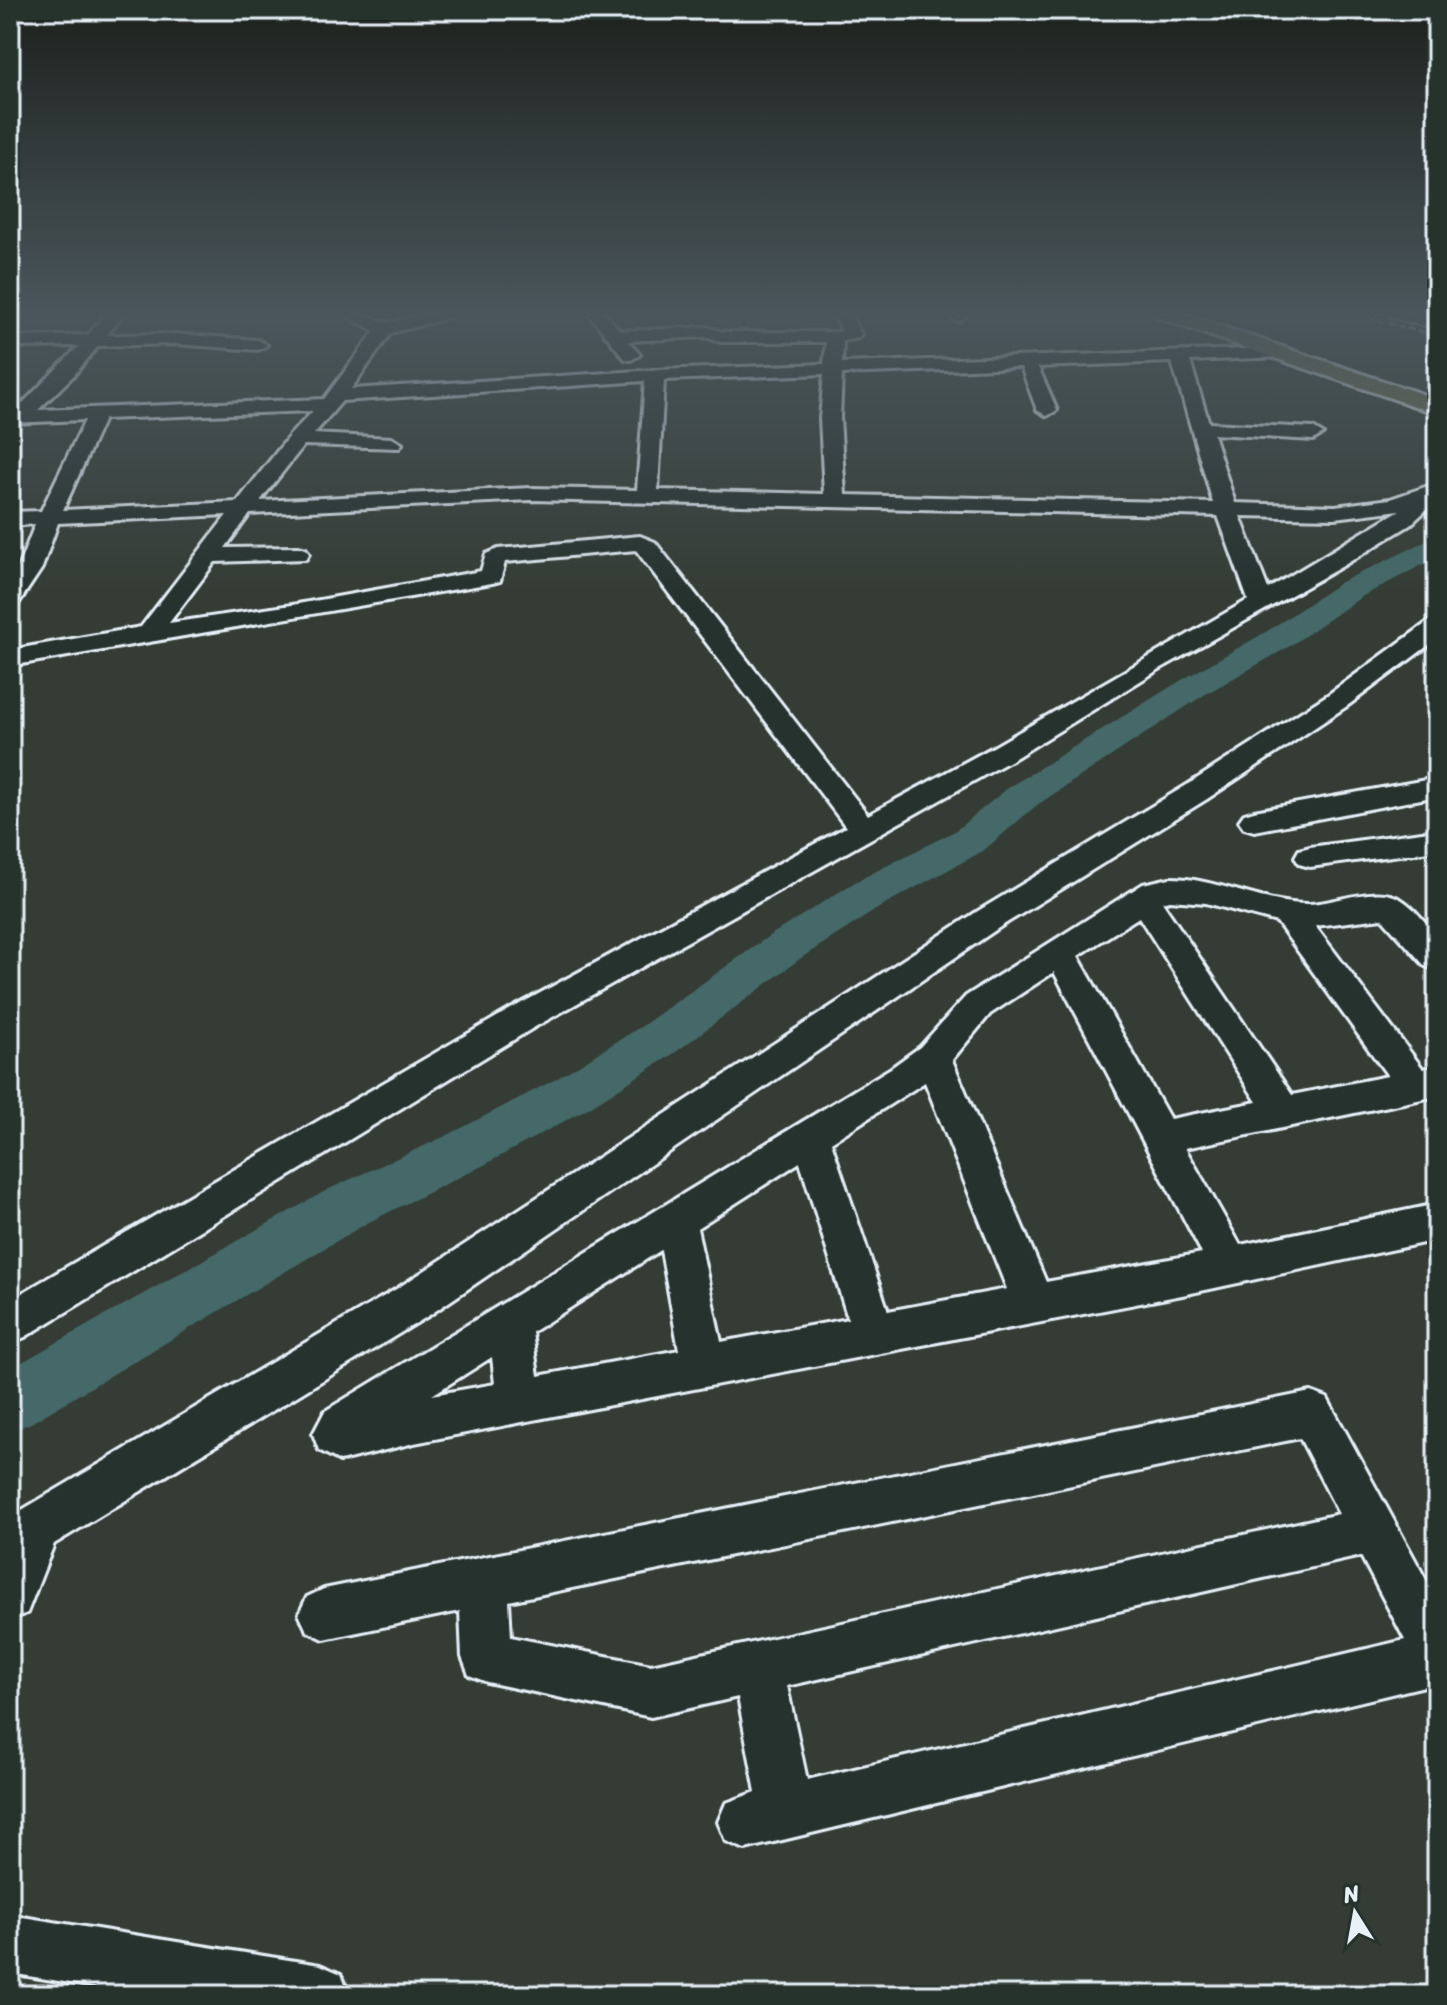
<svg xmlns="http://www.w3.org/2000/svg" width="1447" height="2005" font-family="Sriracha,sans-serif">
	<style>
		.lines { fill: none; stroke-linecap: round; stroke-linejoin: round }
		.river { fill: #446968; fill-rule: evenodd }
		.minor-casing { stroke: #e8f1f8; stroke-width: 6 }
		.major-casing { stroke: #e8f1f8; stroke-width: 6 }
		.minor { fill: #26332d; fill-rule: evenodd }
		.major { fill: #716f52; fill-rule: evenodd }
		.rail { stroke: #e8f1f8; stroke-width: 3; stroke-dasharray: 7 3; stroke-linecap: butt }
	</style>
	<rect width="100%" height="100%" fill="#343c35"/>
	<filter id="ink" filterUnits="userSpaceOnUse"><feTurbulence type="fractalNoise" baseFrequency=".0125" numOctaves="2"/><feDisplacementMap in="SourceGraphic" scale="16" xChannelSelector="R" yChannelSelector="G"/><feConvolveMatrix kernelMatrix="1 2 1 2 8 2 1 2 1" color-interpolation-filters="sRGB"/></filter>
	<g filter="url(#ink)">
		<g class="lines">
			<path class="river" d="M1437,536V557L1363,596L1290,646L1204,695L1037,805L983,851L885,904L801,958L676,1052L590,1107L484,1165L367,1223L31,1423L10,1432V1369L329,1189L448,1135L556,1079L642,1026L769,936L855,882L955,831L1009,787L1180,681L1266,632L1341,582Z"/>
			<defs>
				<path id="minor" d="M10,313H25L23,317L10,318Z
					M107,313H124L107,335L174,334L258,340L267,345L258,350L174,344L98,346L74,375L38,410L324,399L375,331L341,313H362L387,323L427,313H454L452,317L391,333L351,389L655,370L824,364L826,342H721L705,337L628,341L640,355L631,360L625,359L588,313H605L620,331L707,327L723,332H835L842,331L833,313H849L861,334L858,338L843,341L842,363L1275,348L1284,353L1281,357L1190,361L1209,423L1313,428L1323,434L1313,440L1213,434L1235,503L1335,506L1390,499L1437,483V500L1410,525L1341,567L1158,670L1015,758L533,1028L25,1337L10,1343V1300L509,1010L846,827L636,550L505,562L500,581L492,583L10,666V650L141,627L227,515L58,523L42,568L18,604L10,606V581L18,568L35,524L10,526V512L41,511L85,420L10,423V411H15L79,346L18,347L12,346L10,341L18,337L88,335ZM1172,362L1213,503L845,495L840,418L842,374L1021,367L1037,410L1047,416L1057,410L1038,367ZM824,374L820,418L824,494L658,490L664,380ZM645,381L637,490L531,488L260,501L304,445L399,448L402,444L392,438L314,434L342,401ZM313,411L290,435L237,502L63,510L104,419ZM531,500L1218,516L1248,600L995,746L868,815L655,542L640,536L498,549L486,554L481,571L292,605L169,623L215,562L306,559L309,554L306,549L298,547L225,548L250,514ZM1400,510L1268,589L1240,516L1335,518Z
					M949,313H965L967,316L959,321L953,320Z
					M1389,313H1416L1437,318V328L1391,317Z
					M1437,620V639L1347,706L1207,799L1000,927L428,1316L54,1544L27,1613L10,1620V1517L398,1288L978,911L1187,785L1329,694L1428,622Z
					M1437,778V796L1254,831L1244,828L1239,821L1244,814L1254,811Z
					M1437,830V850L1310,867L1299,864L1295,857L1299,850L1310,847Z
					M1170,878C1218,878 1263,905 1310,904C1337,903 1377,884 1402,900C1415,908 1427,925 1437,936V969L1425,966L1382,918L1315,926L1423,1069L1437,1066V1096L1185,1148L1240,1245L1437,1204V1240L1182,1295L414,1443L340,1461L319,1450L313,1434L325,1411L891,1068L920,1047L966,996L1143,884ZM1170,900L1206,903L1277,922L1388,1076L1292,1095L1162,902ZM1139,917L1257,1102L1170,1119L1078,956ZM1054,972L1202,1253L1046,1282L952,1060L990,1014ZM925,1082L1007,1289L888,1311L831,1142ZM800,1162L848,1319L721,1342L697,1228ZM661,1250L679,1350L538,1376L532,1332ZM492,1357L495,1384L432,1395Z
					M1311,1392L1327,1398L1437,1600V1683L745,1849L726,1841L718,1822L726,1803L756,1792L738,1697L651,1717L487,1682L469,1675L462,1657L460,1611L324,1639L307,1631L299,1614L307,1597L324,1589ZM1300,1438L1339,1514L651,1665L511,1637L509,1601ZM1361,1556L1405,1640L807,1780L787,1686Z
					M10,1915L320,1965L341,1974L350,1995H143L10,1973Z"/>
				<path id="major" d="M1153,313H1182L1437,399V414L1156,317Z"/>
			</defs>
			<use href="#minor" class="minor-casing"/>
			<use href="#major" class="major-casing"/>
			<use href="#minor" class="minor"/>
			<use href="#major" class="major"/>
			<path class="rail" d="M1349,313L1437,336"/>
		</g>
	</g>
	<linearGradient id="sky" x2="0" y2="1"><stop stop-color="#1d211d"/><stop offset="0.53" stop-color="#4a565c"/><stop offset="1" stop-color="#4a565c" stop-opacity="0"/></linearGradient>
	<rect width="1447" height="593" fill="url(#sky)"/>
	<rect width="1447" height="2005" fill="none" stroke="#26332d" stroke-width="40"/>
	<rect x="20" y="20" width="1407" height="1965" fill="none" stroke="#e8f1f8" stroke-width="3" filter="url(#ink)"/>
	<g transform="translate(1355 1913) rotate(349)" stroke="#26332d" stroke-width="6" paint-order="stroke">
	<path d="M0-6L14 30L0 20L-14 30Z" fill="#e8f1f8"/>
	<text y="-12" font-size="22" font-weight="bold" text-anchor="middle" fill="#e8f1f8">N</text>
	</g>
</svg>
